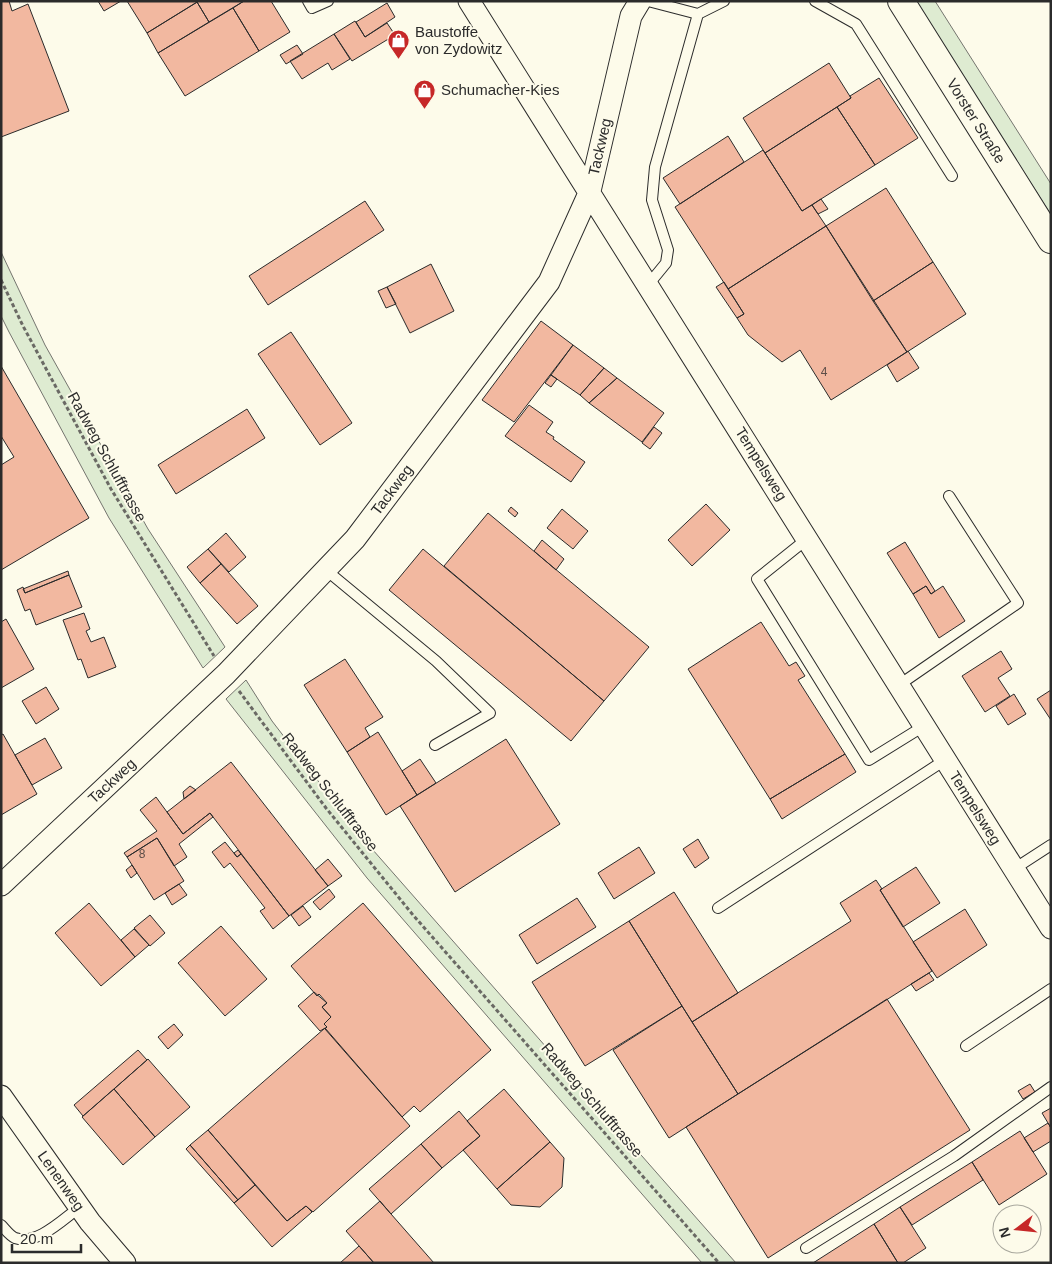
<svg xmlns="http://www.w3.org/2000/svg" width="1052" height="1264" font-family="Helvetica,sans-serif">
	<style>
		.green { fill: #deebd1; stroke: #74746e }
		.building { fill: #f2b8a0; stroke: #2b2b2b }
		.lines { fill: none; stroke-linecap: round; stroke-linejoin: round }
		.service-casing { stroke: #2b2b2b; stroke-width: 12 }
		.minor-casing { stroke: #2b2b2b; stroke-width: 23 }
		.tertiary-casing { stroke: #2b2b2b; stroke-width: 28 }
		.path { stroke: #6a6964; stroke-width: 3; stroke-dasharray: 4 2.5; stroke-linecap: butt }
		.service { stroke: #fdfbea; stroke-width: 10 }
		.minor { stroke: #fdfbea; stroke-width: 21 }
		.tertiary { stroke: #fdfbea; stroke-width: 26 }
		.labels { text-anchor: middle; stroke-width: 4; stroke-linejoin: round; paint-order: stroke }
		.number-label { font-size: 12px; fill: #5d4e48 }
		.poi-label { font-size: 15px; fill: #2b2b2b; stroke: #fdfbea; text-anchor: start }
		.street-label { font-size: 15px; fill: #2b2b2b; stroke: #fdfbea }
	</style>
	<rect width="100%" height="100%" fill="#fdfbea"/>
	<path class="green" d="M916,1H935L1051,184V215Z
		M1,252L45,345L148,529L225,647L203,668L109,518L9,332L1,316Z
		M246,680L272,721L358,833L736,1263H702L367,878L226,699Z"/>
	<path class="building" d="M1,1H9L12,11L28,4L69,111L1,137Z
		M98,1H121L104,11Z
		M127,1H199L147,33Z
		M199,1H244L209,22L197,2Z
		M244,1H271L290,32L259,51L233,8Z
		M197,2L209,22L158,53L147,33Z
		M387,3L395,17L365,37L356,22Z
		M233,8L259,51L185,96L158,53Z
		M355,21L365,37L387,23L395,35L352,61L334,34Z
		M334,34L350,59L332,70L328,63L302,79L290,61Z
		M297,45L303,54L286,64L280,55Z
		M829,63L851,98L765,153L743,118Z
		M879,78L918,138L875,165L837,107L851,98L850,96Z
		M837,107L875,165L802,211L765,153Z
		M728,136L744,162L680,204L663,178Z
		M763,150L802,211L812,205L826,226L728,289L675,207Z
		M886,188L933,262L873,301L826,226Z
		M821,199L828,209L818,214L812,205Z
		M365,201L384,230L268,305L249,276Z
		M826,226L907,352L831,400L800,350L782,362L748,335L737,318L744,314L728,289Z
		M933,262L966,314L907,352L873,301Z
		M431,264L454,311L410,333L387,287Z
		M724,282L744,314L737,318L716,287Z
		M387,287L396,304L386,308L378,291Z
		M541,321L573,345L514,422L482,400Z
		M291,332L352,423L320,445L258,354Z
		M573,345L604,368L580,395L551,375Z
		M908,351L919,368L897,382L887,365Z
		M1,366L89,518L1,570V465L14,457L1,436Z
		M604,368L617,378L589,403L580,395Z
		M551,375L557,379L551,387L545,383Z
		M617,378L664,413L642,442L589,403Z
		M529,405L553,422L546,432L554,437L553,439L585,462L571,482L505,436Z
		M247,409L265,438L176,494L158,465Z
		M654,427L662,433L650,449L642,443Z
		M706,504L730,530L692,566L668,540Z
		M511,507L518,513L515,517L508,511Z
		M562,509L588,531L573,549L547,528Z
		M488,513L649,647L604,701L444,566Z
		M226,533L246,557L229,572L208,549Z
		M542,540L564,559L556,570L534,551Z
		M905,542L935,591L931,594L926,586L913,594L887,553Z
		M208,549L221,564L200,583L187,567Z
		M423,549L604,701L571,741L389,590Z
		M221,564L258,606L237,624L200,583Z
		M68,571L69,575L25,593L23,589Z
		M69,575L82,607L36,625L30,609L25,611L17,590L23,587L25,593Z
		M926,586L931,594L943,586L965,621L939,638L913,594Z
		M84,613L90,629L86,631L91,642L104,637L116,667L88,678L81,659L78,660L63,620Z
		M6,619L34,669L1,688V622Z
		M761,622L789,666L796,662L805,676L798,680L845,754L770,799L688,669Z
		M1001,651L1012,669L998,678L1010,696L985,712L962,676Z
		M345,659L383,717L365,728L370,737L347,752L304,685Z
		M46,687L59,709L36,724L22,701Z
		M1051,690V720L1037,699Z
		M1014,694L1026,714L1008,725L996,706Z
		M378,732L417,795L386,815L347,752Z
		M3,734L37,794L1,815V735Z
		M45,738L62,768L32,785L15,755Z
		M506,739L560,824L455,892L400,806Z
		M845,754L856,772L782,819L770,799Z
		M420,759L436,783L417,795L402,771Z
		M231,762L328,886L289,916L210,813L183,834L167,812Z
		M190,786L196,790L184,799L183,792Z
		M156,797L183,834L210,813L213,817L179,844L187,857L174,866L157,838L127,857L124,853L157,831L140,810Z
		M157,838L184,881L154,900L127,857Z
		M698,839L709,858L695,868L683,849Z
		M225,842L237,857L241,854L289,916L273,929L260,911L265,908L230,863L224,868L212,852Z
		M639,847L655,873L614,899L598,873Z
		M238,850L241,854L237,857L234,853Z
		M328,859L342,876L328,886L315,870Z
		M132,865L137,873L131,878L126,870Z
		M916,867L940,903L903,927L880,890Z
		M876,880L882,889L880,890L932,971L738,1094L692,1022L851,921L840,903Z
		M179,884L187,895L172,905L165,893Z
		M329,889L335,897L320,910L313,902Z
		M674,892L738,993L692,1022L629,921Z
		M577,898L596,927L537,964L519,935Z
		M89,903L135,957L101,986L55,933Z
		M363,903L491,1050L420,1112L414,1106L402,1117L325,1029L327,1027L324,1024L331,1017L322,1007L327,1003L319,994L317,996L291,966Z
		M303,906L311,917L299,926L291,915Z
		M965,909L987,945L937,978L913,942Z
		M150,915L165,933L150,946L134,928Z
		M629,921L682,1006L585,1066L532,982Z
		M221,926L267,979L225,1016L178,963Z
		M134,929L149,945L135,957L121,940Z
		M929,973L934,980L916,991L911,984Z
		M314,992L327,1003L322,1007L331,1017L324,1024L327,1027L320,1031L298,1006Z
		M887,999L970,1130L768,1258L686,1127Z
		M682,1006L738,1094L669,1138L613,1050Z
		M174,1024L183,1035L168,1049L158,1037Z
		M325,1028L410,1126L313,1212L306,1206L287,1221L208,1130Z
		M138,1050L147,1060L83,1116L74,1105Z
		M148,1059L190,1107L155,1137L114,1089Z
		M1030,1084L1035,1092L1023,1099L1018,1091Z
		M114,1089L155,1137L123,1165L82,1117Z
		M504,1089L550,1142L497,1189L463,1150L480,1136L467,1121Z
		M1051,1108V1128L1042,1113Z
		M459,1111L480,1136L442,1168L421,1144Z
		M1048,1123L1051,1128V1141L1033,1152L1024,1138Z
		M208,1130L255,1185L238,1200L190,1145Z
		M1020,1131L1047,1174L999,1205L972,1162Z
		M550,1142L564,1158L562,1187L540,1207L511,1205L497,1189Z
		M421,1144L442,1168L391,1214L369,1189Z
		M190,1145L238,1200L234,1203L186,1149Z
		M972,1162L983,1180L912,1225L900,1207Z
		M255,1185L287,1221L306,1206L312,1212L272,1247L234,1203Z
		M380,1201L391,1214L434,1263H374L346,1231Z
		M900,1207L926,1248L903,1263H898L874,1224Z
		M874,1224L898,1263H813Z
		M359,1246L374,1263H340Z"/>
	<g class="lines">
		<defs>
			<path id="service" d="M308,1L312,8L328,1
				M648,1L698,14L724,1
				M815,1L856,24L952,176
				M648,285L666,263L668,250L652,200L655,167L698,14
				M807,539L757,579L869,760L924,726
				M326,570L436,661L490,713L435,745
				M899,685L1018,603L949,496
				M1014,869L1051,845
				M718,908L945,760
				M966,1046L1051,989
				M1,1225C5,1229 10,1236 15,1238C37,1246 63,1219 80,1207
				M806,1248L954,1156L1051,1087"/>
			<path id="minor" d="M469,1L1051,928
				M1,885L226,674L355,539L549,282L590,191L631,16L640,1
				M1,1096L90,1222L125,1263"/>
			<path id="tertiary" d="M901,1L1051,240"/>
		</defs>
		<use href="#service" class="service-casing"/>
		<use href="#minor" class="minor-casing"/>
		<use href="#tertiary" class="tertiary-casing"/>
		<path class="path" d="M1,280L23,326L111,489L214,656
			M239,691L326,808L413,915L719,1263"/>
		<use href="#service" class="service"/>
		<use href="#minor" class="minor"/>
		<use href="#tertiary" class="tertiary"/>
	</g>
	<defs>
		<symbol id="shop-pin" viewBox="-11 -11 22 30"><path d="M0 17L-7.5 6A9.5 9.5 0 1 1 7.5 6Z" fill="#c62828" stroke="#fdfbea"/><path d="M-5-2.5h2.3a2.7 3.5 0 0 1 5.4 0H5L5.5 6h-11ZM-1.5-2.5h3a1.5 2.3 0 0 0-3 0Z" fill="#fff"/></symbol>
	</defs>
	<g fill-rule="evenodd">
		<use href="#shop-pin" x="386" y="28" width="25" height="34"/>
		<use href="#shop-pin" x="412" y="78" width="25" height="34"/>
	</g>
	<g class="labels">
		<g class="number-label">
			<text x="824" y="376">4</text>
			<text x="142" y="858">8</text>
		</g>
		<g class="poi-label">
			<text x="415" y="37">Baustoffe<tspan x="415" dy="17">von Zydowitz</tspan></text>
			<text x="441" y="95">Schumacher-Kies</text>
		</g>
		<g class="street-label">
			<text transform="translate(976 121) rotate(58)" y="5">Vorster Straße</text>
			<text transform="translate(600 147) rotate(-77)" y="5">Tackweg</text>
			<text transform="translate(107 457) rotate(61)" y="5">Radweg Schlufftrasse</text>
			<text transform="translate(761 464) rotate(58)" y="5">Tempelsweg</text>
			<text transform="translate(392 490) rotate(-53)" y="5">Tackweg</text>
			<text transform="translate(112 781) rotate(-43)" y="5">Tackweg</text>
			<text transform="translate(330 792) rotate(52)" y="5">Radweg Schlufftrasse</text>
			<text transform="translate(975 808) rotate(58)" y="5">Tempelsweg</text>
			<text transform="translate(592 1100) rotate(49)" y="5">Radweg Schlufftrasse</text>
			<text transform="translate(61 1181) rotate(55)" y="5">Lenenweg</text>
		</g>
	</g>
	<rect width="1052" height="1264" fill="none" stroke="#2b2b2b" stroke-width="5"/>
	<g transform="translate(1017 1229) rotate(254)"><circle r="24" fill="#fdfbea" stroke="#a9a89e"/>
	<path d="M0-4L9 19L0 12L-9 19Z" fill="#c62828"/>
	<text y="-8" font-size="14" font-weight="bold" text-anchor="middle" fill="#2b2b2b">N</text>
	</g>
	<path d="M12 1244v8h69v-8" fill="none" stroke="#2b2b2b" stroke-width="2.5"/>
	<text x="20" y="1244" font-size="15" fill="#2b2b2b" stroke="#fdfbea" stroke-width="4" paint-order="stroke">20 m</text>
</svg>
